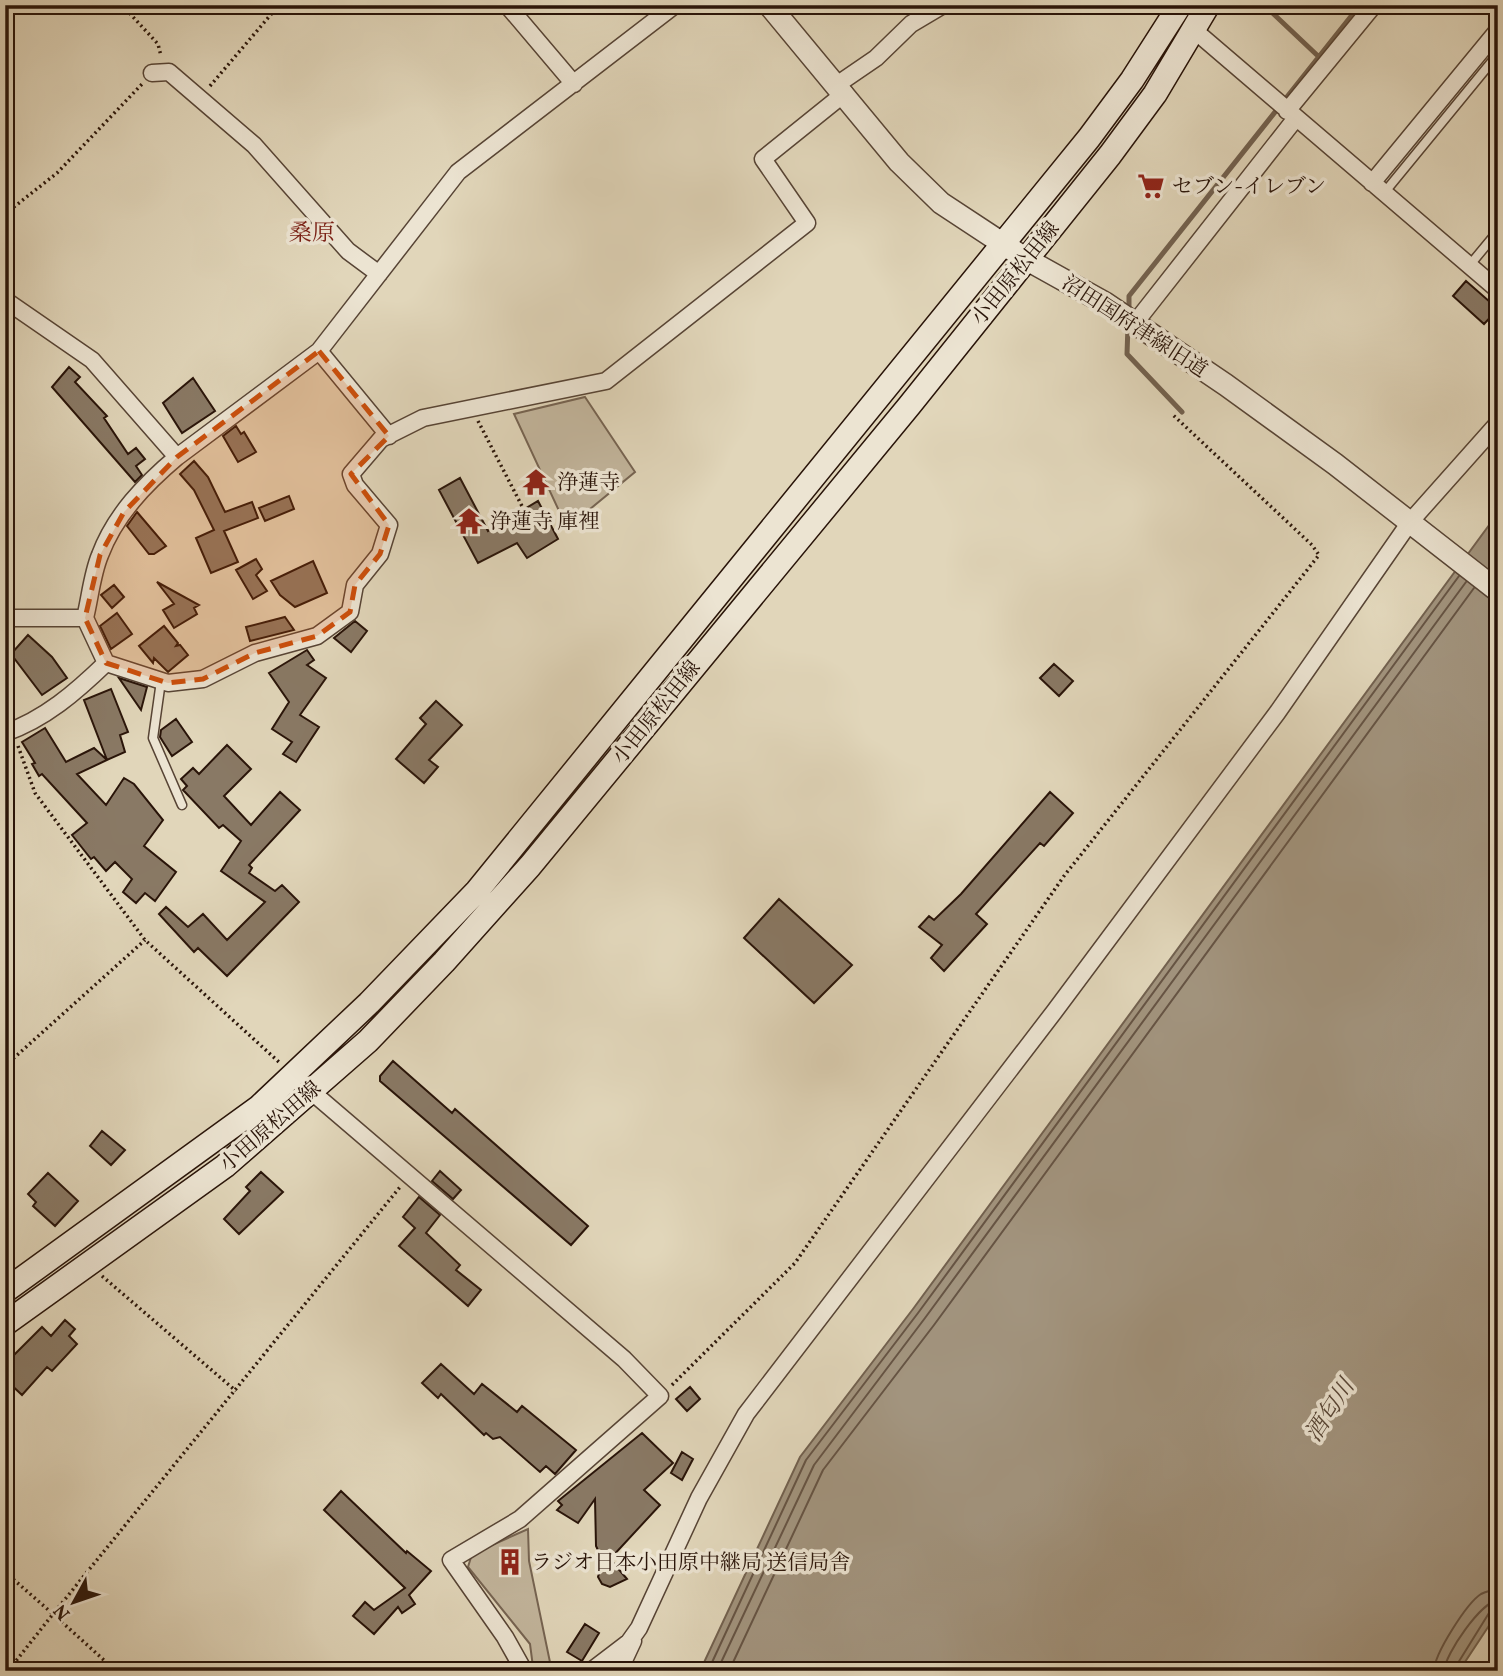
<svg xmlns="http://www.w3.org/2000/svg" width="1503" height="1676" font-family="Vollkorn,'Noto Serif JP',serif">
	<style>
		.green { fill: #c2b59c; stroke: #766452; stroke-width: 2 }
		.water { fill: #a2947e; stroke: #72614f; stroke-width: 2 }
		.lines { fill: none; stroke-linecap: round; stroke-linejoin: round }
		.shore { stroke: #665444; stroke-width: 2 }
		.stream { stroke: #72614f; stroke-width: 5 }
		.building { fill: #897965; stroke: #291409; stroke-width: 2 }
		.service-casing { stroke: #574435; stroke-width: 11 }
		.minor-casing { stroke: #574435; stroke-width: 19 }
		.tertiary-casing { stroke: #574435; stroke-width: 24 }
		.secondary-casing { stroke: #291409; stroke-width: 26 }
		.path { stroke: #291409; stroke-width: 3.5; stroke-dasharray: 2 3.5; stroke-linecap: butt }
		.service { stroke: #ece4d2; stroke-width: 8 }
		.minor { stroke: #ece4d2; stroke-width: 16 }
		.tertiary { stroke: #ece4d2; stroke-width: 21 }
		.secondary { stroke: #ece4d2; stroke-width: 23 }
		.marked { fill: #cb4f0c; fill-opacity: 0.2; stroke: #cb4f0c; stroke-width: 5; stroke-dasharray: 14 9; stroke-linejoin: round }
		.labels { text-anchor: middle; stroke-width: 7; stroke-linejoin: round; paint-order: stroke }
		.poi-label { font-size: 21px; fill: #291409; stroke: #ece4d2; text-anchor: start }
		.street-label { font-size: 21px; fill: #291409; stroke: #ece4d2 }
		.neighbourhood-label { font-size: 23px; fill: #7a1f14; stroke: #ece4d2 }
		.water-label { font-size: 23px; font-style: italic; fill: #594738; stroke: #ece4d2 }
	</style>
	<rect width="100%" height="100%" fill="#e1d6ba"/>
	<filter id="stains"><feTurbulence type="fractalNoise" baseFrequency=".00286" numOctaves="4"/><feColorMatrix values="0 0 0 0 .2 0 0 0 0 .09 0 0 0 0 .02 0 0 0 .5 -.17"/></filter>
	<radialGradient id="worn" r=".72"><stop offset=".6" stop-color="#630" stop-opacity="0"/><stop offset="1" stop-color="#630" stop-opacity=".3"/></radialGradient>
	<path class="green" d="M585,397L635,472L567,528L514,414Z
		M528,1529L529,1561L551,1667H533L530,1644L468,1567L472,1554Z"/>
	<path class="water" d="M1498,513V1612L1459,1671H700L800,1457L913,1309Z"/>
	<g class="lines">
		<path class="shore" d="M708,1671L806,1460L918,1313L1459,576
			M717,1671L814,1465L925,1318L1466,582
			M729,1671L823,1470L934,1325L1474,588
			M1434,1671C1434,1654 1467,1603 1481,1594C1487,1591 1492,1590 1498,1590
			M1444,1671C1445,1654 1481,1602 1498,1600
			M1453,1671L1489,1613L1498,1609"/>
		<path class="stream" d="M1264,5L1318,56
			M1129,312V296L1360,5
			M1128,325L1127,354L1182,412"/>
	</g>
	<path class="building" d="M1466,281L1498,309L1484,324L1453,296Z
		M69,367L80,377L75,382L107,416L104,418L128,454L136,448L145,459L136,466L142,475L135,482L52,387Z
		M193,378L215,411L182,433L163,403Z
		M236,426L241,434L244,432L256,452L238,462L223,436Z
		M194,461L208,477L225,512L252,502L258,518L224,531L238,562L211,573L196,538L214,530L194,490L180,474Z
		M460,478L488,531L538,501L558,539L527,558L517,543L478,563L439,490Z
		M289,496L294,509L265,521L259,508Z
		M137,512L166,546L154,554H149L127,526Z
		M256,559L262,569L256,575L267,591L253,599L236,570Z
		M313,561L327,593L295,607L280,595L271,581Z
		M157,582L199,605L194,608L197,614L174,628L163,610L174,604Z
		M114,585L124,597L112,608L101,595Z
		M117,613L132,634L111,649L100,626Z
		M285,617L294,630L250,641L246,627Z
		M355,621L367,631L351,652L334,638Z
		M164,626L178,643L176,646L180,645L188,655L168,672L154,658L153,663L139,646Z
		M28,635L52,657L67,678L42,695L11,654Z
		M307,650L314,660L307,665L326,678L300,715L319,727L296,762L283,754L292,742L272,729L289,702L269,673Z
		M1054,664L1073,681L1059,696L1040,678Z
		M119,678L147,687L141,710Z
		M111,689L128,732L120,735L125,752L107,760L84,700Z
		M436,701L462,725L429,760L438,767L424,783L396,759L426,724L420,718Z
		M176,719L192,742L172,756L160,737L161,730Z
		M45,728L66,762L94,748L107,760L77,774L106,805L124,778L134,784L163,820L144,846L176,872L155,901L145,893L136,903L123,892L132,879L115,862L106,871L94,857L91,859L72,835L87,823L42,774L39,776L32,764L35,763L22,742Z
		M227,745L251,769L224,796L251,825L280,792L300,810L249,865L252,868L249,873L275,891L282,885L299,902L227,976L198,948L194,952L159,914L166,907L188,927L203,914L227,940L265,902L221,871L241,841L223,825L219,828L183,790L187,786L181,779L193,768L199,774Z
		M1050,792L1073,813L1044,846L1040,843L976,914L987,924L944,971L931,958L942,945L919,927L929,916L934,920L961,894Z
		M779,899L852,965L814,1003L744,938Z
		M393,1061L452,1113L455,1109L588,1226L571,1245L380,1081V1076Z
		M102,1131L125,1150L111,1165L90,1146Z
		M440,1171L461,1190L453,1199L432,1181Z
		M261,1172L283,1192L239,1234L224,1219L250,1191L246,1187Z
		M48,1173L78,1201L55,1226L33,1206L36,1202L28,1194Z
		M419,1197L440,1215L426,1233L460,1265L456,1270L481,1290L468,1306L399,1246L415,1228L403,1217Z
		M65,1320L75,1329L69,1336L77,1344L52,1371L47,1367L22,1395L5,1379V1364L42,1327L51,1336Z
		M441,1364L474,1394L482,1384L517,1412L522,1406L576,1450L555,1474L546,1466L540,1472L500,1437L493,1439L486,1433L484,1435L441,1394L438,1398L422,1383Z
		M690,1387L700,1399L687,1411L676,1399Z
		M642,1433L673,1463L644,1490L660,1505L610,1559L627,1579L610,1587L602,1584L598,1577L603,1561L596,1546L595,1499L578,1523L557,1510L562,1505L558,1501Z
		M682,1452L693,1459L682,1480L671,1473Z
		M341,1491L406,1553L407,1551L431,1571L409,1595L415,1604L402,1613L398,1607L374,1634L353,1616L365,1602L374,1610L405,1588L324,1510Z
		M585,1624L599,1633L582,1661L567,1652Z"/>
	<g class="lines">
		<defs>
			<path id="service" d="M1384,193L1498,54
				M1469,266L1498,231
				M161,681L153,738L182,805"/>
			<path id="minor" d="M507,5L574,84
				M1194,30L1498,290
				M152,73L169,72L254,145L348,251L379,274
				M838,84L876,58L911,24L943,5
				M1287,111L1374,5
				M1372,183L1498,30
				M5,300L92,360L177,457C145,484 115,515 100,555C92,574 90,598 85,618H5
				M1135,323L1296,118
				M319,351L389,436
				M177,457L319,351L458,172L675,5
				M85,618L106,663L168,683L203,679L255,653L317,636L350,612L355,585L380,554L389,525L355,485L351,474L381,439L423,418L606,381L807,223L763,159L845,93
				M5,733C45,719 76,692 106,663
				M312,1092L624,1359L660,1396L520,1519L451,1560L505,1637L524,1671
				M591,1671L629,1642L639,1628L699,1498L746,1414L1054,1012L1277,713L1410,522L1498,423
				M619,1671L633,1641"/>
			<path id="tertiary" d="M769,5L899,162L941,203L1026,259L1105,303L1226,385L1335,464L1498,591"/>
			<path id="secondary" d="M5,1291L259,1107L369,1003L477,891L1089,138L1132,80L1180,5
				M5,1324L225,1166L368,1041L444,962L530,866L909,406L1110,155L1155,94L1208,5"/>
		</defs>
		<use href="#service" class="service-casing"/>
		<use href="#minor" class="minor-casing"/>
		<use href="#tertiary" class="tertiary-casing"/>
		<use href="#secondary" class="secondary-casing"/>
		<path class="path" d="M122,5L158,44L161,56
			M210,86L279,5
			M5,214L57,173L143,83
			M478,421L524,510
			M18,746L35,793L145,940L280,1063
			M5,1066L145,940
			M102,1276L236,1391
			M672,1385L795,1263L1064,876L1319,555L1312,545L1172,414
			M5,1572L53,1614L8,1671
			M116,1671L53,1614L400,1187"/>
		<use href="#service" class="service"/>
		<use href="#minor" class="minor"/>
		<use href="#tertiary" class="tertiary"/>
		<use href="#secondary" class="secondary"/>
	</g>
	<path class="marked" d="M319,351L389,436L351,474L389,525L380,554L355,585L350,612L317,636L255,653L203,679L168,683L106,663L85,618L100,555L124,512L177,457Z"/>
	<defs>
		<symbol id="supermarket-bare" viewBox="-9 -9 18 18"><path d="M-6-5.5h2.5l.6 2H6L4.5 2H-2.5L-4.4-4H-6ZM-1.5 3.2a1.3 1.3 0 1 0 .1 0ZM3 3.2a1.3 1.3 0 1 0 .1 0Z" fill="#8f2418" stroke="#ece4d2" stroke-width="2.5" paint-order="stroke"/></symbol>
		<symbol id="temple-bare" viewBox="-9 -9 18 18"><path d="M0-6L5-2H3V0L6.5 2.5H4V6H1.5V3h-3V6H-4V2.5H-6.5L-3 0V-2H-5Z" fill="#8f2418" stroke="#ece4d2" stroke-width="2.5" paint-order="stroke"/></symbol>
		<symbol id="building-bare" viewBox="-9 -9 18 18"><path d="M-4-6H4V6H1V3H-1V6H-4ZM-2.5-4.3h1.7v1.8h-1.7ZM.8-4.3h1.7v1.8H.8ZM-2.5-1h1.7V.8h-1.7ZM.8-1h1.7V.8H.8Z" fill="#8f2418" stroke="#ece4d2" stroke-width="2.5" paint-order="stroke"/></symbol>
	</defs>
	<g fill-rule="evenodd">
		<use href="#supermarket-bare" x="1132" y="167" width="38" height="38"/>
		<use href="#temple-bare" x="517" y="463" width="38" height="38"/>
		<use href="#temple-bare" x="450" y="502" width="38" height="38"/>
		<use href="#building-bare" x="491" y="1543" width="38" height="38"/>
	</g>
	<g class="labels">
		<g class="poi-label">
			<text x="1172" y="193">セブン-イレブン</text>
			<text x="557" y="489">浄蓮寺</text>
			<text x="490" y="528">浄蓮寺 庫裡</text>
			<text x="531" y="1569">ラジオ日本小田原中継局 送信局舎</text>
		</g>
		<g class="street-label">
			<text transform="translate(1015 273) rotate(-51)" y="7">小田原松田線</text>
			<text transform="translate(1135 326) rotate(33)" y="7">沼田国府津線旧道</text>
			<text transform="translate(656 712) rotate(-51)" y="7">小田原松田線</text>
			<text transform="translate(270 1126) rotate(-41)" y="7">小田原松田線</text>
		</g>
		<g class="neighbourhood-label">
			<text x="312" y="240">桑原</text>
		</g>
		<g class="water-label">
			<text transform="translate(1329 1410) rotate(-57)" y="8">酒匂川</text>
		</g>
	</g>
	<rect width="1503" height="1676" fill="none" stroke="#e1d6ba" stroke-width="28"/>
	<rect x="7" y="7" width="1489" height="1662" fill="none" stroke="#291409" stroke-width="3.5"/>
	<rect x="14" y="14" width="1475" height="1648" fill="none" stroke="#291409" stroke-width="2"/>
	<g transform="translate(74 1602) rotate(230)" stroke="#ece4d2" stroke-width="5" paint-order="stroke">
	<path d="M0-5L12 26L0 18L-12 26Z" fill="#291409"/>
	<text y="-10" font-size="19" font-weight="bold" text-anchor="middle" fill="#291409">N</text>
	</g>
	<rect width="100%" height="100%" filter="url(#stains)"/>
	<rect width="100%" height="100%" fill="url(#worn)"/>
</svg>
